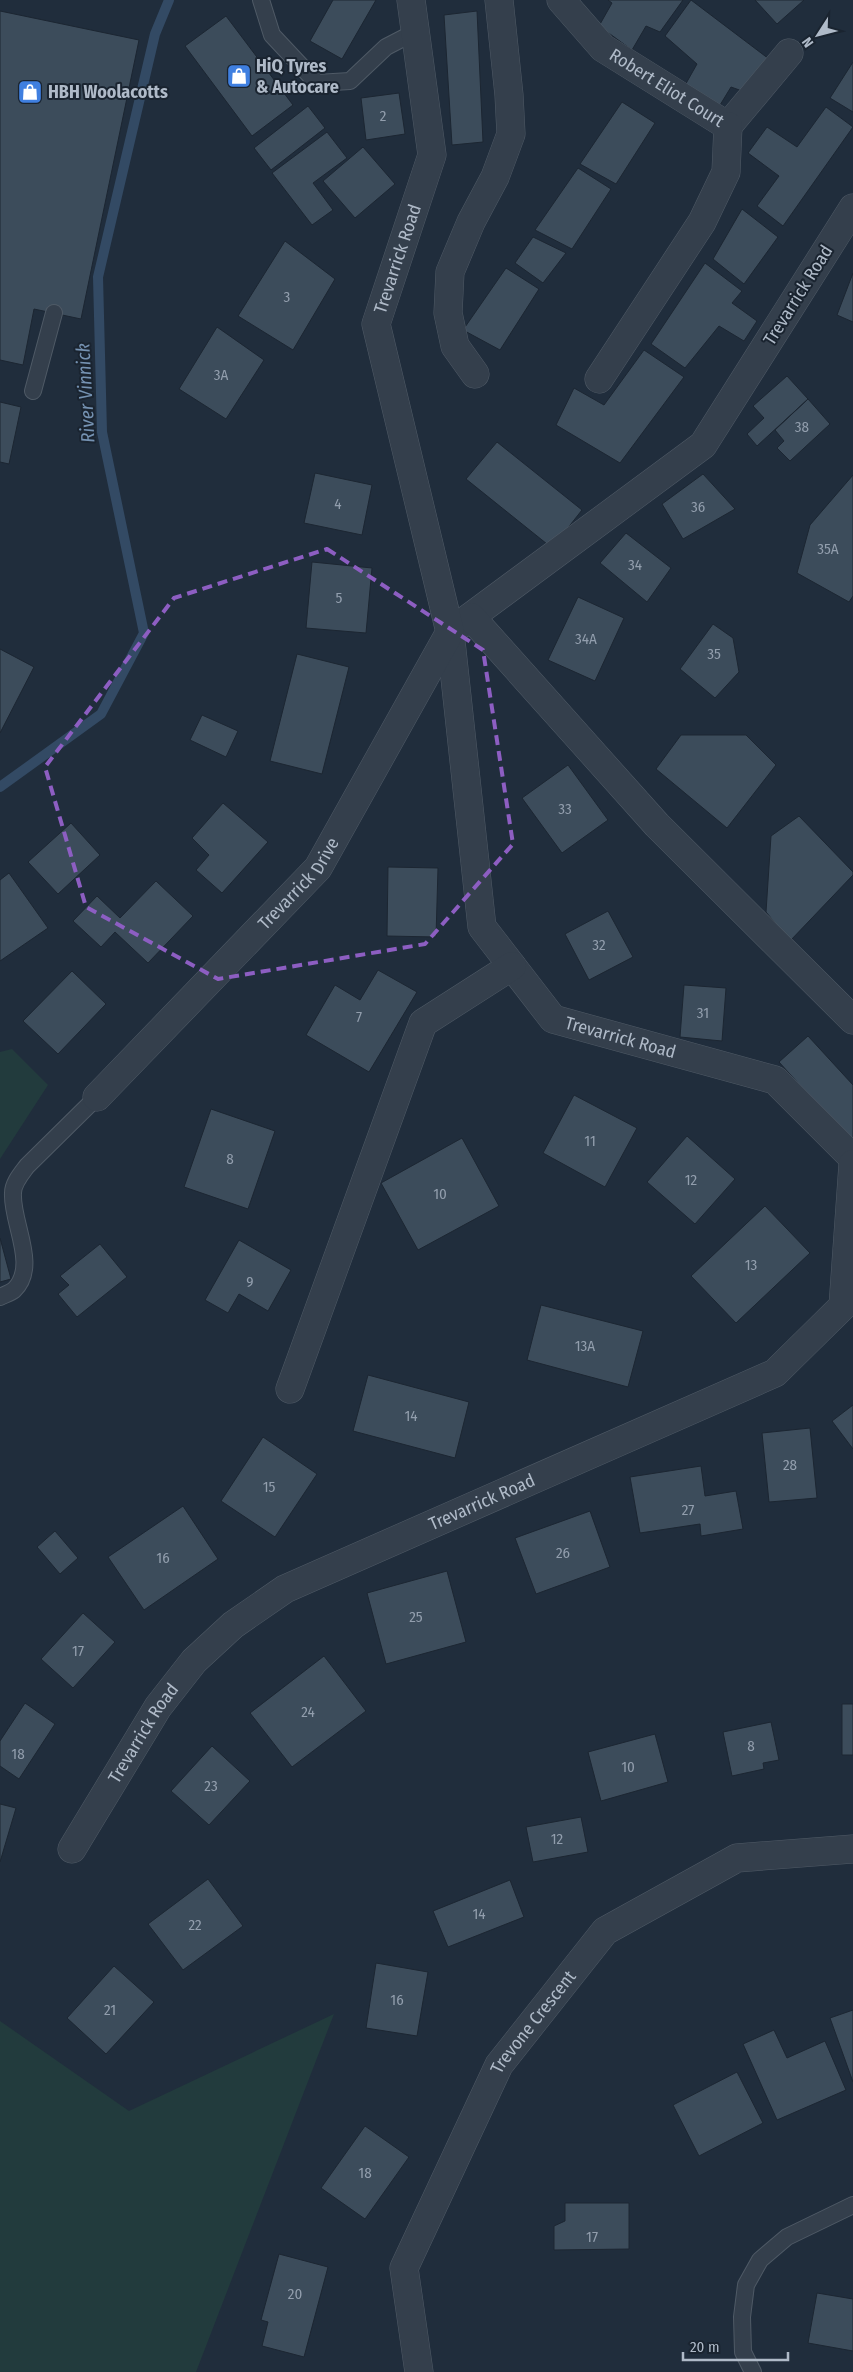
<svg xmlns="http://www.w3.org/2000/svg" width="853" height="2372" font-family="'Fira Sans Condensed',sans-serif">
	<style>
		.green { fill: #223b3d }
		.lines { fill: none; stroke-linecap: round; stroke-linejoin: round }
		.stream { stroke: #334a64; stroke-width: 10 }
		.building { fill: #3c4c5b; stroke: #1c2632 }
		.lane-casing { stroke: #4f5a66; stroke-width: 18 }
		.street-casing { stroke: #4f5a66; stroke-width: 29 }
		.lane { stroke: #343f4c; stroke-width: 16 }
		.street { stroke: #343f4c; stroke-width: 28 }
		.marked { fill: none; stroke: #8d5ec2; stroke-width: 4; stroke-dasharray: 10 6; stroke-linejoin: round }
		.labels { text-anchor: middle; stroke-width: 4; stroke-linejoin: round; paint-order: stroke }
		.number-label { font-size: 15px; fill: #929ead }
		.poi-label { font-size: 18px; font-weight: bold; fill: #afbac8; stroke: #1a2430; text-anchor: start }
		.street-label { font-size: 18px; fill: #afbac8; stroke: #1a2430 }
		.water-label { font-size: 19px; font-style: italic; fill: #7592b2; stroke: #1a2430 }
	</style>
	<rect width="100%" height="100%" fill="#202d3c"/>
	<path class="green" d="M12,1049L48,1085L0,1159V1052Z
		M334,2014L196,2372H0V2021L129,2111Z"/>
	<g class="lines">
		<path class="stream" d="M0,787L101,714L144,633L102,432L98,277L155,34L169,0"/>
	</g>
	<path class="building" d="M333,0H376L342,59L310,41Z
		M608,0H683L660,32L646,26L632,50L599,26L612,3Z
		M691,0L769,59L745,92L731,87L717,110L684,87L697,64L665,36Z
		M755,0H804L777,24Z
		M0,11L139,40L81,319L34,309L23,365L0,360Z
		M477,11L483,142L452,145L444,15Z
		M226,16L293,105L252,136L185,46Z
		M853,62V112L830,98Z
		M399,93L405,134L366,140L361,98Z
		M622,102L655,123L616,184L580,164Z
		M308,106L325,128L271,170L254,148Z
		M826,107L853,127L783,226L757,206L779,176L748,153L767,127L797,147Z
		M327,132L347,158L313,183L333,210L312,225L272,173Z
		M363,147L395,184L355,218L323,181Z
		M578,168L611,189L572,249L535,230Z
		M742,209L778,237L744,284L713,259Z
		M533,237L566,253L543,283L515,263Z
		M285,241L335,279L293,350L238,316Z
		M705,263L742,291L732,303L757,321L744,341L719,326L685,368L651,344Z
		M506,268L539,289L500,350L463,330Z
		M853,273V322L837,315Z
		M217,327L264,360L226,419L179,389Z
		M644,350L684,377L620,463L556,425L574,388L604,405Z
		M787,376L808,399L757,446L747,434L764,418L753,406Z
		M808,399L830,424L790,461L777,448L784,441L775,430Z
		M0,402L21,407L9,464L0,462Z
		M497,442L582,510L552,548L466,479Z
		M315,473L372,485L362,535L304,523Z
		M703,474L735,509L683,539L662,504Z
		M853,475V596L849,602L797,573L810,525Z
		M626,533L671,568L647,602L600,563Z
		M312,562L372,568L366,633L306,628Z
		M578,597L624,618L595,681L548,660Z
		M713,624L733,638L739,672L715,698L680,669Z
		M0,649L34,667L0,733Z
		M297,654L349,667L322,774L270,761Z
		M202,715L238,731L226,757L190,740Z
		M681,735H746L776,765L727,828L656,769Z
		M568,765L608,820L562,853L522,798Z
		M223,803L268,842L222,893L196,870L209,855L192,838Z
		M799,816L853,872V875L790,941L766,912L771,836Z
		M71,823L100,855L58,894L28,862Z
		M388,867L438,868L436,937L387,936Z
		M9,873L48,928L0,961V880Z
		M156,881L193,916L148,963L115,932L101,947L73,921L97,896L120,918Z
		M608,911L633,957L589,980L565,934Z
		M378,970L417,992L369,1072L306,1035L335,985L360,1000Z
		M72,971L106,1004L58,1054L23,1021Z
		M684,985L726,988L722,1041L680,1037Z
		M808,1036L853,1085V1144L779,1062Z
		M574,1095L637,1128L605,1187L543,1153Z
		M211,1109L275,1131L248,1209L184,1187Z
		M687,1136L735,1179L695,1224L647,1182Z
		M462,1138L499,1206L418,1250L381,1183Z
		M765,1206L810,1253L736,1323L691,1276Z
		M0,1238L11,1279L0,1282Z
		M239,1240L291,1270L268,1311L239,1294L228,1313L205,1300Z
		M100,1244L127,1277L77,1317L58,1294L69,1285L60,1276Z
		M541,1305L643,1331L628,1387L527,1360Z
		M368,1375L469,1402L455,1458L353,1431Z
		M853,1405V1449L832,1421Z
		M810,1428L817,1498L769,1502L762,1433Z
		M263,1437L317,1474L275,1537L221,1501Z
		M701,1466L705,1496L736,1491L743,1529L701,1536L700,1524L640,1533L630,1477Z
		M183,1506L218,1559L144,1610L108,1557Z
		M590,1511L610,1567L536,1594L515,1538Z
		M55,1531L78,1558L60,1574L37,1547Z
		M447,1571L466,1642L386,1664L367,1593Z
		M83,1613L115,1642L73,1688L41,1659Z
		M324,1656L366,1711L292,1767L250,1713Z
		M25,1703L55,1724L19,1779L0,1766V1741Z
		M842,1704H853V1755H842Z
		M771,1722L779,1760L763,1763L764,1769L732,1776L723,1732Z
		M655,1734L668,1782L601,1801L588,1752Z
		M212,1746L250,1781L209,1825L171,1791Z
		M0,1804L16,1808L0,1862Z
		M581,1817L588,1852L533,1862L526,1827Z
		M208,1879L243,1926L183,1970L148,1924Z
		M510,1880L524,1917L448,1947L433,1911Z
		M376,1963L428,1972L417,2036L366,2028Z
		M114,1966L154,2002L106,2054L67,2018Z
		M853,2010V2082L830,2018Z
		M774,2030L787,2058L825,2041L846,2090L777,2120L743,2044Z
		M737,2072L763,2123L699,2156L673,2105Z
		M365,2126L409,2157L365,2219L321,2188Z
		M565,2203H629V2249L554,2250V2226L565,2221Z
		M279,2254L328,2267L304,2357L262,2346L268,2322L261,2320Z
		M817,2293L853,2299V2351L808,2343Z"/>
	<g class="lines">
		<defs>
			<path id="lane" d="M261,0L272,35L317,83L350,81L386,47L415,32
				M33,391L54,313
				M0,1297C4,1295 10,1293 14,1290C39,1266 11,1222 13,1193C13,1183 21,1174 27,1166L97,1097
				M753,2372L743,2352L742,2317L746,2285L760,2260L787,2237L853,2205"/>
			<g id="street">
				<path id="s1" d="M561,0L603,48L728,126L789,53"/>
				<path id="s2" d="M853,208L703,445L450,632L482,927L553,1019L775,1080L853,1158"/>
				<path d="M475,374L455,346L448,313L450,272L471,222L495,177L511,134L509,95L499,0"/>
				<path d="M599,379L702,222L726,172L728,126"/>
				<path d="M471,617L657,825L853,1020"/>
				<path id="s3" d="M97,1097L318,868L450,632L376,324L432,155L411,0"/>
				<path d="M290,1389L423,1023L512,966"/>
				<path id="s4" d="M72,1849L158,1707L194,1661L233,1625L285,1589L775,1373L843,1306L853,1164"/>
				<path id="s5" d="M419,2372L404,2268L499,2065L605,1931L737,1858L853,1849"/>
			</g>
		</defs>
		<use href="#lane" class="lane-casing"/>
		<use href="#street" class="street-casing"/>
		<use href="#lane" class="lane"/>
		<use href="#street" class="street"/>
	</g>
	<path class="marked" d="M327,549L483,650L513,844L425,944L218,979L86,907L45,767L174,598Z"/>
	<defs>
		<symbol id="shop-square" viewBox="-11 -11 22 22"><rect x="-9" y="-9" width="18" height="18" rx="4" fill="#3f7fe0" stroke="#1a2430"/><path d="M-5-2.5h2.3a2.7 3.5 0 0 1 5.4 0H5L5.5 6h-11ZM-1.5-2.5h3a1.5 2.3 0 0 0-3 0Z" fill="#fff"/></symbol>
	</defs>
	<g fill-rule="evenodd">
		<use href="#shop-square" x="225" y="62" width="28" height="28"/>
		<use href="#shop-square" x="16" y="78" width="28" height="28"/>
	</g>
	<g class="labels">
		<g class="number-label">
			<text x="383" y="121">2</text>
			<text x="287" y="302">3</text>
			<text x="221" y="380">3A</text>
			<text x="802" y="432">38</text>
			<text x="338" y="509">4</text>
			<text x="698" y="512">36</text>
			<text x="828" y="554">35A</text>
			<text x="635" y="570">34</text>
			<text x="339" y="603">5</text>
			<text x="586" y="644">34A</text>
			<text x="714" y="659">35</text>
			<text x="565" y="814">33</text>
			<text x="599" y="950">32</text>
			<text x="703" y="1018">31</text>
			<text x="359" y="1022">7</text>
			<text x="590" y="1146">11</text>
			<text x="230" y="1164">8</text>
			<text x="691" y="1185">12</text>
			<text x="440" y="1199">10</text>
			<text x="751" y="1270">13</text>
			<text x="250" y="1287">9</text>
			<text x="585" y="1351">13A</text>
			<text x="411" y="1421">14</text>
			<text x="790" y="1470">28</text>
			<text x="269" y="1492">15</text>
			<text x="688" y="1515">27</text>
			<text x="563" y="1558">26</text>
			<text x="163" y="1563">16</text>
			<text x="416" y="1622">25</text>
			<text x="78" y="1656">17</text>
			<text x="308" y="1717">24</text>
			<text x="751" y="1751">8</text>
			<text x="18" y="1759">18</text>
			<text x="628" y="1772">10</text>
			<text x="211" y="1791">23</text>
			<text x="557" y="1844">12</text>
			<text x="479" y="1919">14</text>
			<text x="195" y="1930">22</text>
			<text x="397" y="2005">16</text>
			<text x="110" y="2015">21</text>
			<text x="365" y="2178">18</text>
			<text x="592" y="2242">17</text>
			<text x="295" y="2299">20</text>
		</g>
		<g class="poi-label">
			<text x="256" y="72">HiQ Tyres<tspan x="256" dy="21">&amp; Autocare</tspan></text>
			<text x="48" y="98">HBH Woolacotts</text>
		</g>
		<g class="street-label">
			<text dy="6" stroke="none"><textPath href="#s1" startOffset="139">Robert Eliot Court</textPath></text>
			<text dy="6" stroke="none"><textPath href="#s3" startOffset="974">Trevarrick Road</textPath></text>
			<text transform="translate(798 295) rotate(-58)" y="6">Trevarrick Road</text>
			<text dy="6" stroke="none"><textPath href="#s3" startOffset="294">Trevarrick Drive</textPath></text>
			<text dy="6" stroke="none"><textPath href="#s2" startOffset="1078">Trevarrick Road</textPath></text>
			<text dy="6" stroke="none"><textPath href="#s4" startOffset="556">Trevarrick Road</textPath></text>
			<text dy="6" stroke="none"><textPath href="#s4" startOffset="136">Trevarrick Road</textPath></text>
			<text dy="6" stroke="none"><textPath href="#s5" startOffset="384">Trevone Crescent</textPath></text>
		</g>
		<g class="water-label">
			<text transform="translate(85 393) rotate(-93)" y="7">River Vinnick</text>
		</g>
	</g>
	<g transform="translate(818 35) rotate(234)" stroke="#1a2430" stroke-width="4" paint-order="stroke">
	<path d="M0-4L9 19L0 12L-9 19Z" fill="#afbac8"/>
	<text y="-8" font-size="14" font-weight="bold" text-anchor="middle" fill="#afbac8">N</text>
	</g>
	<path d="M683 2352v8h105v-8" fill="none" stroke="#afbac8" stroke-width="2.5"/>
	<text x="690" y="2352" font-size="15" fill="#afbac8" stroke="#1a2430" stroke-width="4" paint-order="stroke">20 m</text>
</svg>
